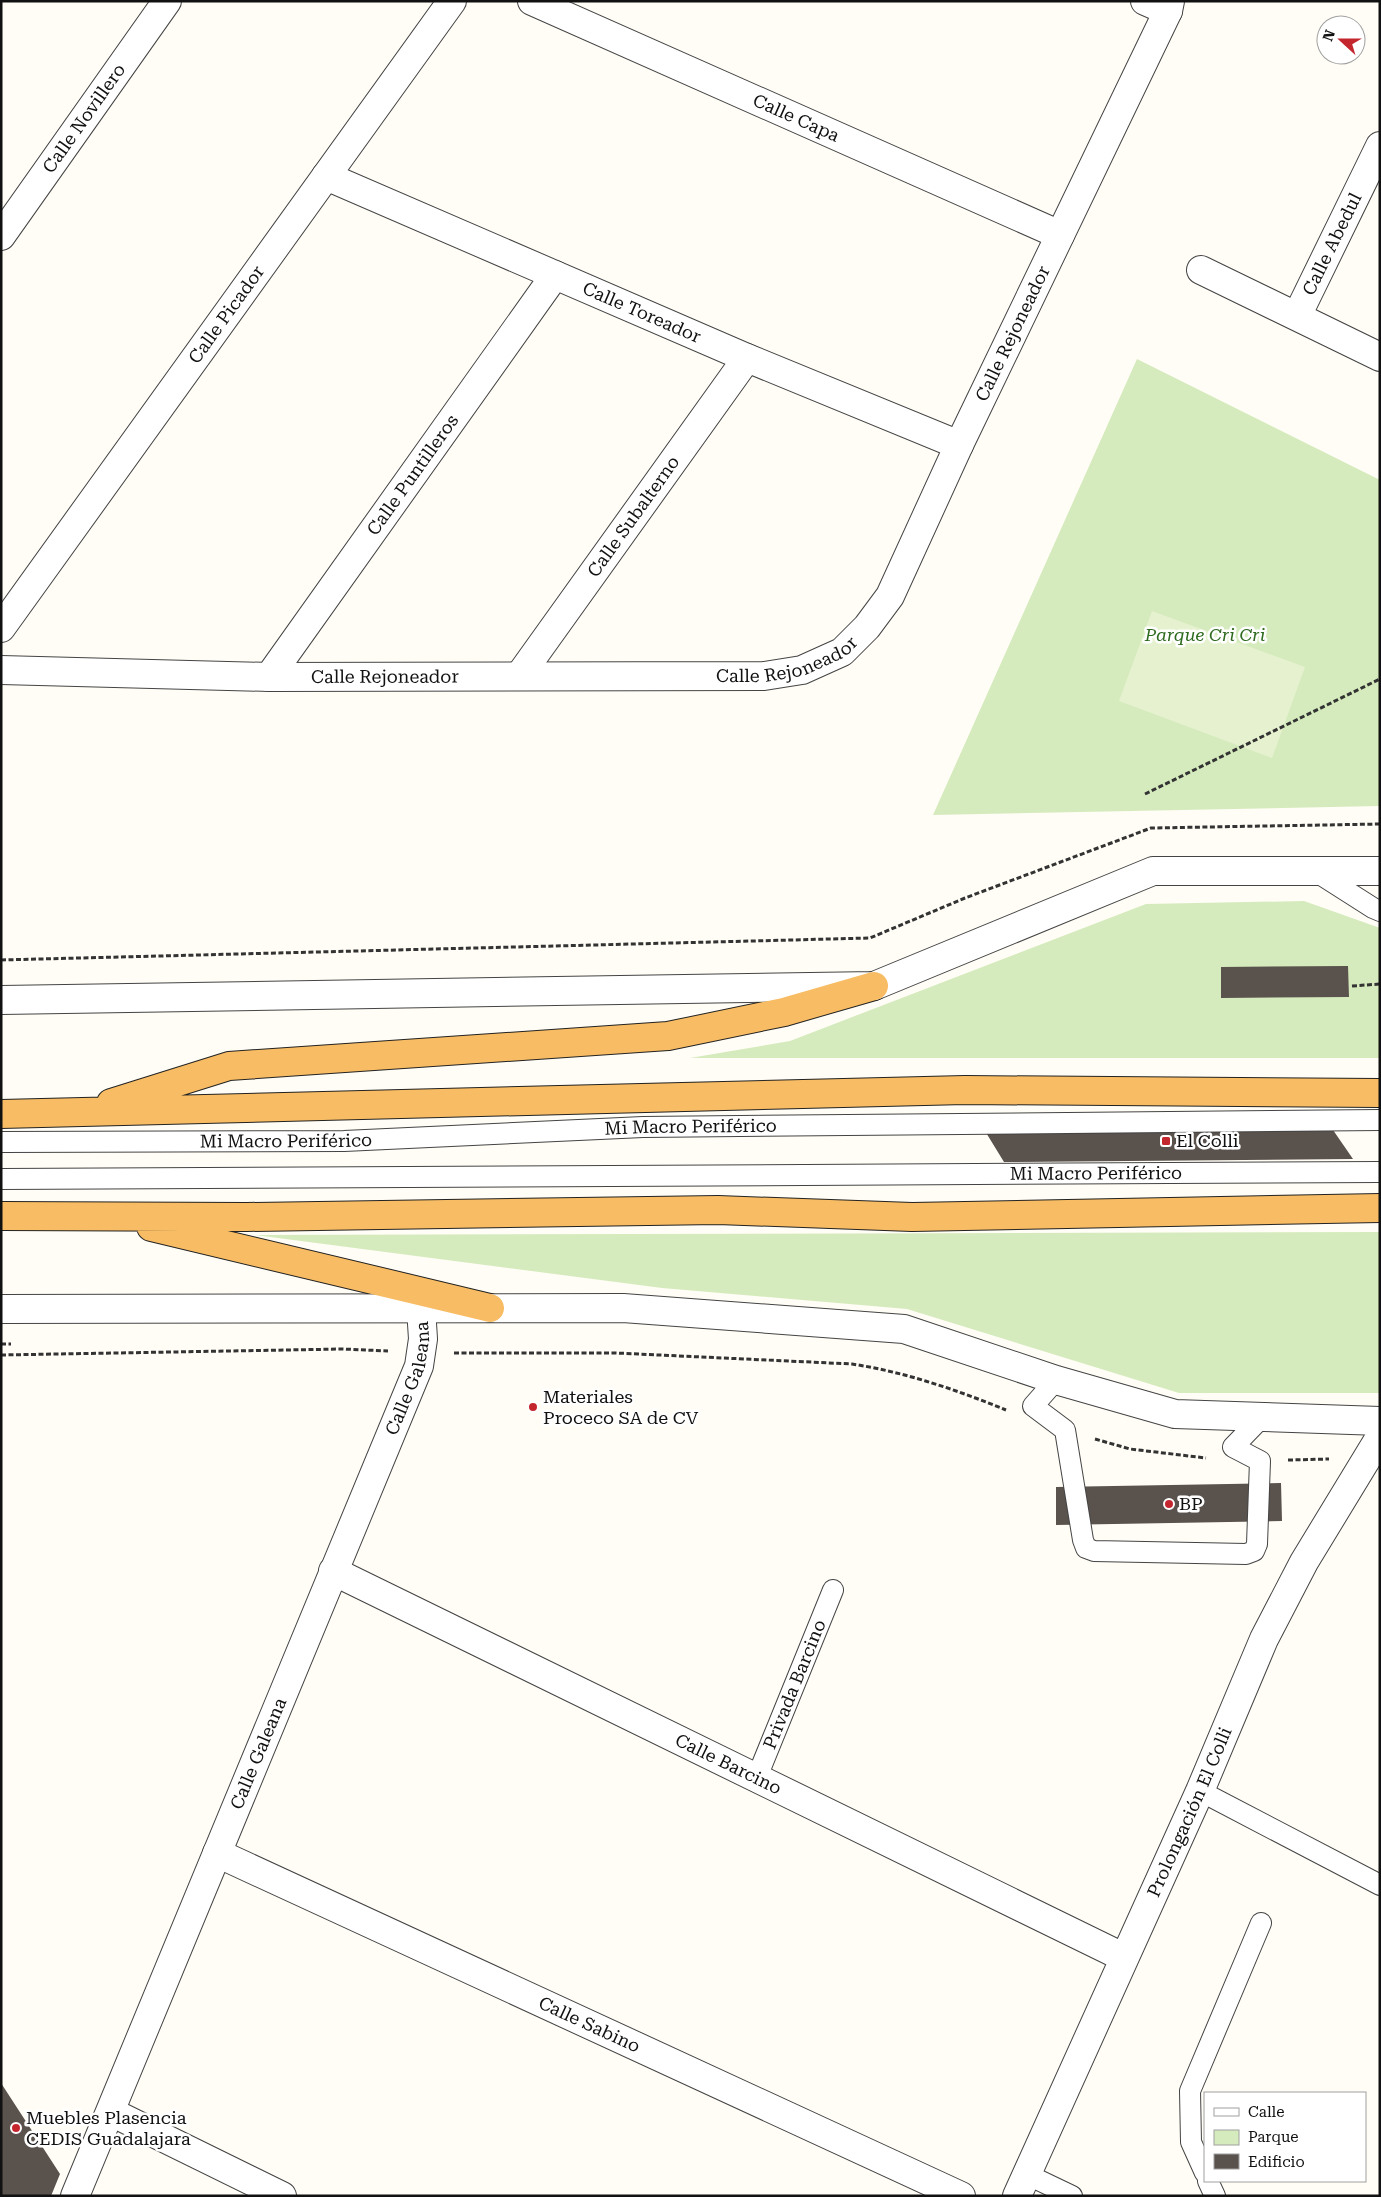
<svg xmlns="http://www.w3.org/2000/svg" width="1381" height="2197" font-family="'Roboto Serif',serif">
	<style>
		.green { fill: #d5ebbd }
		.pitch { fill: #e6f2cf }
		.building { fill: #5a524d }
		.lines { fill: none; stroke-linecap: round; stroke-linejoin: round }
		.service-casing { stroke: #444; stroke-width: 22 }
		.minor-casing { stroke: #444; stroke-width: 30 }
		.trunk-casing { stroke: #222; stroke-width: 30 }
		.path { stroke: #333; stroke-width: 3; stroke-dasharray: 5 2.5; stroke-linecap: butt }
		.service { stroke: #fff; stroke-width: 20 }
		.minor { stroke: #fff; stroke-width: 28 }
		.trunk { stroke: #f7bc64; stroke-width: 28 }
		.poi-dot { fill: #c4262e; stroke: #fff; stroke-width: 2 }
		.labels { text-anchor: middle; stroke-width: 5; stroke-linejoin: round; paint-order: stroke }
		.street-label { font-size: 18px; fill: #111; stroke: #fff }
		.park-label { font-size: 18px; font-style: italic; fill: #2f6b1f; stroke: #fff }
		.poi-label { font-size: 18px; fill: #111; stroke: #fff; text-anchor: start }
	</style>
	<rect width="100%" height="100%" fill="#fffdf5"/>
	<path class="green" d="M1137,359L1380,480V806L933,815Z
		M1304,901L1380,928V1058H690L790,1041L1146,904Z
		M1380,1232V1393H1179L907,1309L662,1288L255,1235Z"/>
	<path class="pitch" d="M1152,611L1305,667L1272,758L1119,701Z"/>
	<path class="building" d="M1348,966L1349,997L1221,998V967Z
		M1333,1130L1353,1159L1004,1162L985,1131Z
		M1281,1483L1282,1521L1056,1525V1487Z
		M1,2083L60,2174L51,2196H1Z"/>
	<g class="lines">
		<defs>
			<g id="service">
				<path d="M1315,871L1373,908L1380,911"/>
				<path id="s1" d="M1,1142L344,1141L643,1127L1380,1120"/>
				<path id="s2" d="M1,1179L1380,1172"/>
				<path d="M1056,1380L1033,1406L1065,1430L1083,1540L1086,1548L1094,1551L1246,1554L1254,1551L1257,1544L1260,1461L1233,1447L1263,1416"/>
				<path id="s3" d="M757,1777L833,1590"/>
				<path d="M1200,1791L1380,1885"/>
				<path d="M1205,2173L1191,2142L1190,2091L1261,1923"/>
				<path d="M1026,2174L1072,2196"/>
				<path d="M1208,2181L1215,2196"/>
			</g>
			<g id="minor">
				<path id="s4" d="M532,1L1060,235"/>
				<path d="M1145,1L1168,11"/>
				<path id="s5" d="M326,176L747,358L959,445"/>
				<path id="s6" d="M1,236L167,1"/>
				<path d="M1201,270L1380,357"/>
				<path id="s7" d="M1297,316L1380,146"/>
				<path id="s8" d="M1,628L452,1"/>
				<path id="s9" d="M1,670L269,677L764,676L802,670L842,652L867,627L890,596L959,445L1168,11L1170,1"/>
				<path id="s10" d="M520,675L747,358"/>
				<path id="s11" d="M269,677L555,275"/>
				<path d="M1,1000L874,986L1153,871H1380"/>
				<path d="M1,1309L623,1308L904,1329L1056,1380L1175,1414L1380,1421"/>
				<path id="s12" d="M333,1571L1123,1957"/>
				<path id="s13" d="M217,1853L961,2196"/>
				<path d="M111,2112L282,2196"/>
				<path id="s14" d="M75,2196L419,1366L423,1339L421,1308"/>
				<path id="s15" d="M1017,2196L1200,1791L1264,1639L1304,1562L1380,1437"/>
			</g>
			<path id="trunk" d="M111,1103L229,1066L668,1036L784,1012L874,986
				M1,1114L965,1090L1380,1093
				M1,1216L247,1217L718,1210L912,1217L1380,1208
				M151,1227L490,1308"/>
		</defs>
		<use href="#service" class="service-casing"/>
		<use href="#minor" class="minor-casing"/>
		<use href="#trunk" class="trunk-casing"/>
		<path class="path" d="M1145,794L1380,679
			M1,960L870,938L965,898L1151,828L1380,824
			M1352,986L1380,984
			M1,1344H11
			M454,1353H616L852,1364C905,1372 957,1390 1006,1410
			M1,1355L343,1349L388,1351
			M1095,1439L1130,1449L1206,1458
			M1288,1460L1329,1459"/>
		<use href="#service" class="service"/>
		<use href="#minor" class="minor"/>
		<use href="#trunk" class="trunk"/>
	</g>
	<g class="poi-dot">
		<rect x="1161" y="1136" width="10" height="10" rx="2.5"/>
		<circle cx="533" cy="1407" r="5"/>
		<circle cx="1169" cy="1504" r="5"/>
		<circle cx="16" cy="2128" r="5"/>
	</g>
	<g class="labels">
		<g class="street-label">
			<text dy="6" stroke="none"><textPath href="#s6" startOffset="144">Calle Novillero</textPath></text>
			<text dy="6" stroke="none"><textPath href="#s4" startOffset="289">Calle Capa</textPath></text>
			<text dy="6" stroke="none"><textPath href="#s7" startOffset="80">Calle Abedul</textPath></text>
			<text dy="6" stroke="none"><textPath href="#s5" startOffset="344">Calle Toreador</textPath></text>
			<text dy="6" stroke="none"><textPath href="#s8" startOffset="386">Calle Picador</textPath></text>
			<text dy="6" stroke="none"><textPath href="#s9" startOffset="1209">Calle Rejoneador</textPath></text>
			<text dy="6" stroke="none"><textPath href="#s11" startOffset="248">Calle Puntilleros</textPath></text>
			<text dy="6" stroke="none"><textPath href="#s10" startOffset="195">Calle Subalterno</textPath></text>
			<text dy="6" stroke="none"><textPath href="#s9" startOffset="789">Calle Rejoneador</textPath></text>
			<text dy="6" stroke="none"><textPath href="#s9" startOffset="384">Calle Rejoneador</textPath></text>
			<text dy="6" stroke="none"><textPath href="#s1" startOffset="690">Mi Macro Periférico</textPath></text>
			<text dy="6" stroke="none"><textPath href="#s1" startOffset="285">Mi Macro Periférico</textPath></text>
			<text dy="6" stroke="none"><textPath href="#s2" startOffset="1095">Mi Macro Periférico</textPath></text>
			<text dy="6" stroke="none"><textPath href="#s14" startOffset="884">Calle Galeana</textPath></text>
			<text dy="6" stroke="none"><textPath href="#s3" startOffset="100">Privada Barcino</textPath></text>
			<text dy="6" stroke="none"><textPath href="#s14" startOffset="479">Calle Galeana</textPath></text>
			<text dy="6" stroke="none"><textPath href="#s12" startOffset="440">Calle Barcino</textPath></text>
			<text dy="6" stroke="none"><textPath href="#s15" startOffset="421">Prolongación El Colli</textPath></text>
			<text dy="6" stroke="none"><textPath href="#s13" startOffset="410">Calle Sabino</textPath></text>
		</g>
		<g class="park-label">
			<text x="1205" y="641">Parque Cri Cri</text>
		</g>
		<g class="poi-label">
			<text x="1176" y="1147">El Colli</text>
			<text x="543" y="1403">Materiales<tspan x="543" dy="21">Proceco SA de CV</tspan></text>
			<text x="1179" y="1510">BP</text>
			<text x="26" y="2124">Muebles Plasencia<tspan x="26" dy="21">CEDIS Guadalajara</tspan></text>
		</g>
	</g>
	<rect width="1381" height="2197" fill="none" stroke="#111111" stroke-width="5"/>
	<rect x="1204" y="2092" width="162" height="90" fill="#ffffff" stroke="#a0a0a0"/>
	<rect x="1214" y="2108" width="25" height="8" fill="#ffffff" stroke="#a0a0a0"/>
	<text x="1248" y="2117" font-size="15" fill="#111111">Calle</text>
	<rect x="1214" y="2130" width="25" height="15" fill="#d5ebbd" stroke="#a0a0a0"/>
	<text x="1248" y="2142" font-size="15" fill="#111111">Parque</text>
	<rect x="1214" y="2154" width="25" height="15" fill="#5a524d" stroke="#a0a0a0"/>
	<text x="1248" y="2167" font-size="15" fill="#111111">Edificio</text>
	<g transform="translate(1341 40) rotate(291)"><circle r="24" fill="#ffffff" stroke="#a0a0a0"/>
	<path d="M0-4L9 19L0 12L-9 19Z" fill="#c4262e"/>
	<text y="-8" font-size="14" font-weight="bold" text-anchor="middle" fill="#111111">N</text>
	</g>
</svg>
